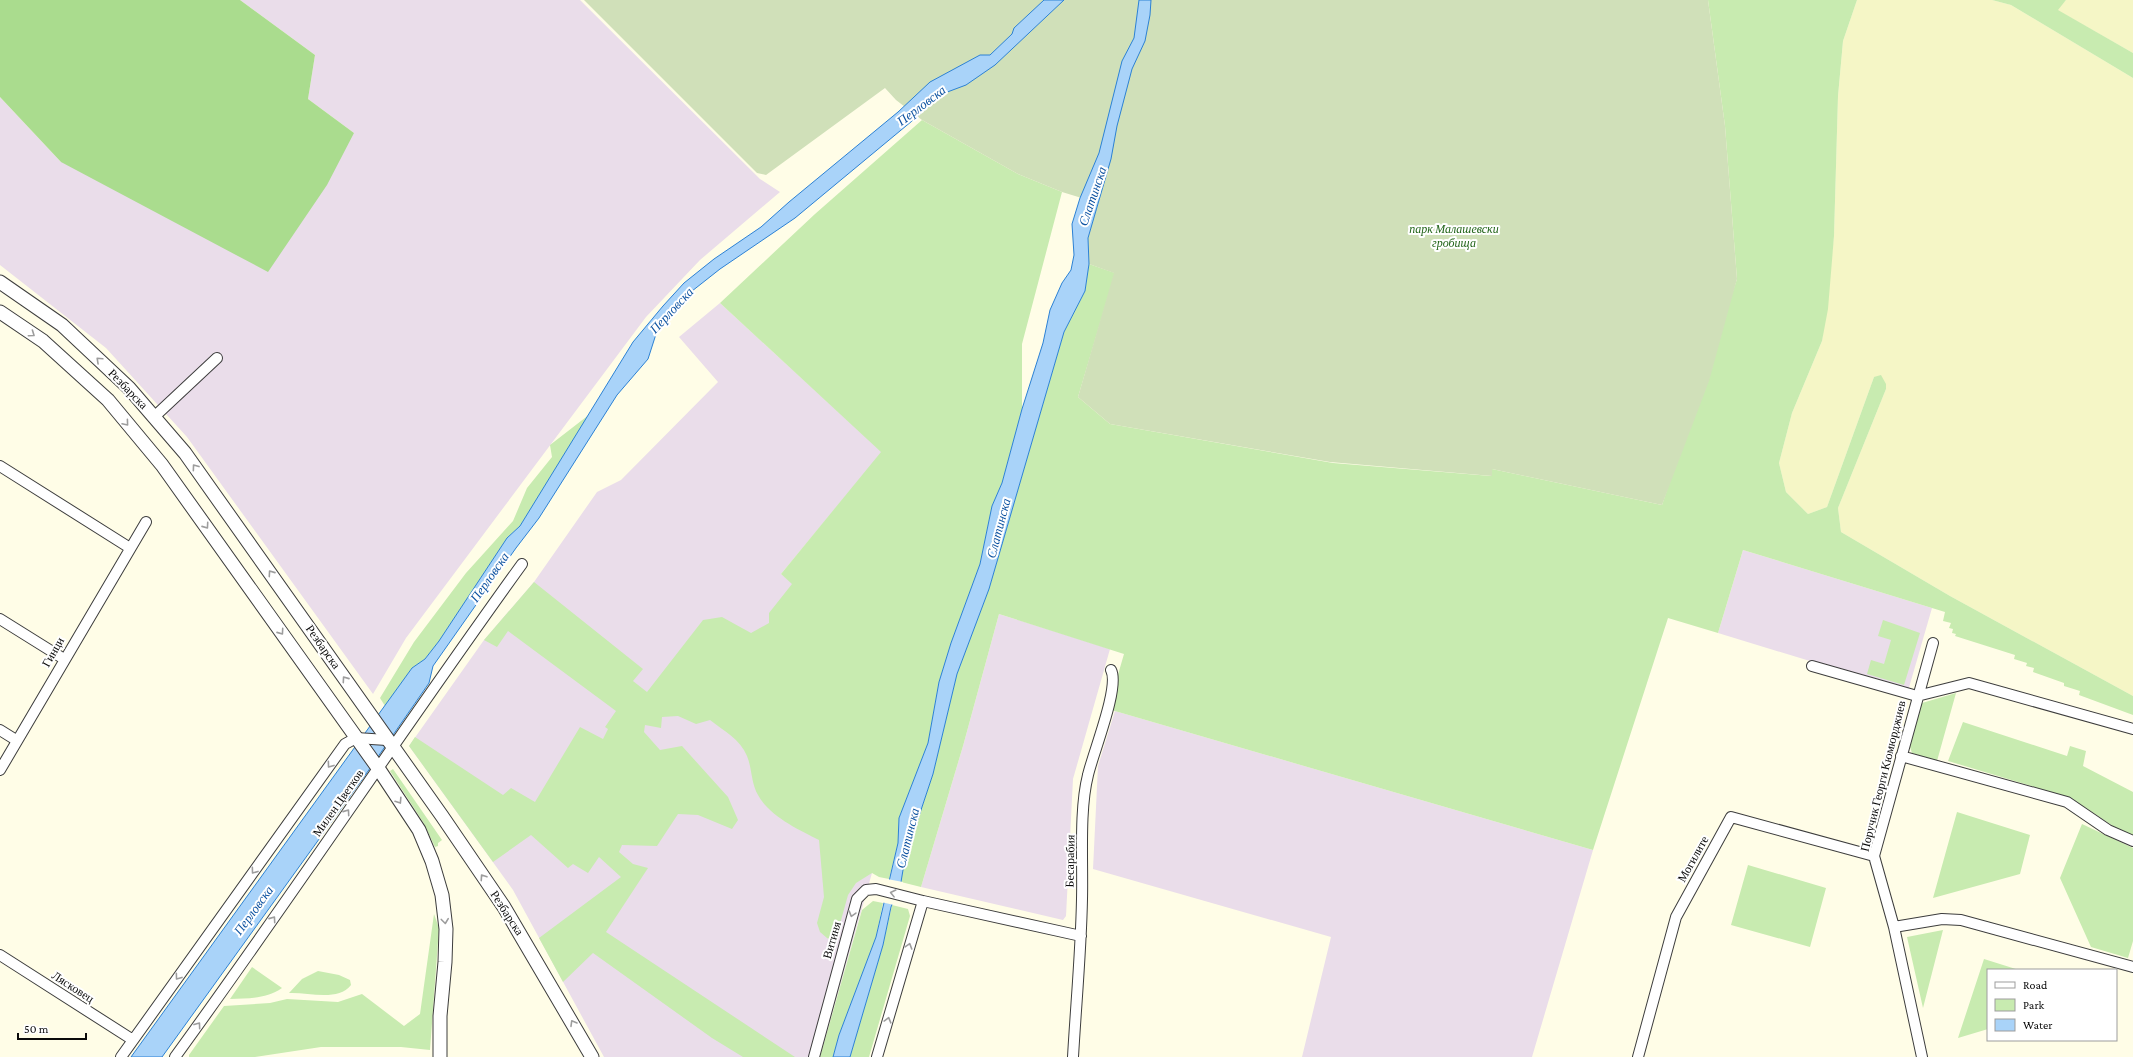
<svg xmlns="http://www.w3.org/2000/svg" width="2133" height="1057" font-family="'Crimson Pro',serif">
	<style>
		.industrial { fill: #eaddea }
		.farmland { fill: #f5f6c6 }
		.green { fill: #c8ebb0 }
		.forest { fill: #aadc8e }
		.cemetery { fill: #d0e0b9 }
		.water { fill: #a9d3f9; stroke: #2c81d4 }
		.pier { fill: #fffde7 }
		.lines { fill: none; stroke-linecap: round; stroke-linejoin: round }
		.minor-casing { stroke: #3d3d3d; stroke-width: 12 }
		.tertiary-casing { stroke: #3d3d3d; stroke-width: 15 }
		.minor { stroke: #fff; stroke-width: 10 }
		.tertiary { stroke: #fff; stroke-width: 13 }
		.oneway { stroke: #9d9d9d }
		.labels { text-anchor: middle; stroke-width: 4; stroke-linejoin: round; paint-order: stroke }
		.park-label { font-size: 12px; font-style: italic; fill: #216418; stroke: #fff }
		.street-label { font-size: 12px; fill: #0a0a0a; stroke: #fff }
		.water-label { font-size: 13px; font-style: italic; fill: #0e53a1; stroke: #fff }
	</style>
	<rect width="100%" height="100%" fill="#fffde7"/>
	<path class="industrial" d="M240,0H580L760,179L780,192L700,260L646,317L406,638L373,694L187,437L106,348L0,265V97L61,162L354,133L308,99L315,55Z
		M720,303L882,452L781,574L792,583L881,841L820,1057H604L513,890L409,746L484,640L534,582L597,492L621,480L718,382L679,337Z
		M1743,550L1932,608L1908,691L1718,633Z
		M999,614L1110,649L1073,779L1066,916L1063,920L921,887L963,746Z
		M1115,711L1593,850L1532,1057H1302L1331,937L1093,869L1098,766Z"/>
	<path class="farmland" d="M1857,0H1992L2011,5L2133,78V696L1950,596L1841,532L1838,508L1886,389L1874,377L1827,507L1808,514L1786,492L1779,463L1792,413L1822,341L1834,236L1838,96L1843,41Z
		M2066,0H2133V53L2057,10Z"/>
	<path class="green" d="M1708,0H1857L1843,41L1838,96L1834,236L1828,309L1822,341L1792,413L1779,463L1786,492L1808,514L1827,507L1874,377L1881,375L1886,384V389L1838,508L1841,532L1950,596L2133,696V715L2079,695L2080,691L2064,686V683L2033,672L2034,668L2026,666L2027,663L2014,659L2015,655L1955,636L1956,634L1952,633L1953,629L1949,628L1951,623L1943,621L1945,612L1743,550L1718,633L1668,618L1593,850L1108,709L1124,654L999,614L963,746L921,887L901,882L905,859L933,774L957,674L989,589L1064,332L1085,291L1089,264L1115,273L1078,397L1110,424L1333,463L1491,476L1492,469L1662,505L1737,279L1725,126Z
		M1992,0H2066L2058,10L2133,53V78L2011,5Z
		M922,120L1018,174L1062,192L1022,344V409L1002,483L992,506L980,564L951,643L939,682L928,743L899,818L898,843L889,879L879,877L872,873L856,883L848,895L835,942L827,938L820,932L817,923L824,897L819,840C799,830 769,816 758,795C751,783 752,768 747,756C740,739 724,731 710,720L696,724L678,716L662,717L661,728L645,725L644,732L660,750L682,746L728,797L738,820L732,829L698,815L678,814L657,846L622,845L619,852L633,864L648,868L606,932L795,1057H743L712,1038L593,953L563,982L539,938L621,877L599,857L588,873L573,864L568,868L531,835L493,862L409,746L415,737L503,795L511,788L535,802L580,727L603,739L608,729L605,727L616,711L508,631L497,647L484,640L534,582L643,669L633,681L647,692L703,620L722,617L751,633L769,623V613L792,584L781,574L881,452L720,303L815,214Z
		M590,414L520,526L507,538L439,641L425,659L412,668L385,706L380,698L414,642L466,573L513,521L527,488L552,457L550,445Z
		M1883,620L1920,633L1904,685L1867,674L1871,660L1884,664L1891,640L1878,636Z
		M1956,693L1937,761L1912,753L1910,747L1922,703Z
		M1963,722L2067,756L2070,746L2086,751L2083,766L2133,792V837L2122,832L2071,798L1948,761Z
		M393,769L442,840L438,843V846L435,847L423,822L390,771Z
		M1957,812L2030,835L2020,874L1933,898Z
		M2082,824L2133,848V941L2128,958L2091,947L2060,878Z
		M1748,865L1826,888L1810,947L1731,925Z
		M873,901L883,903L876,937L839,1035L833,1057H820L862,910Z
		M892,905L908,909L910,916L869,1057H850L883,945Z
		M434,914L439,928L430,1050L401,1047H321L255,1057H189V1055L224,1006L270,1003L287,999L338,1002L362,994L404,1026L420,1014Z
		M1943,930L1923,1008L1907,937Z
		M1984,959L2019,970H1988V1029L1958,1038Z
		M252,967L282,988C266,999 249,998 230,999Z
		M318,971L339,975L350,980L351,985C338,1002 308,992 289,993L302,979Z"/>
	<path class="forest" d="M0,0H240L315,55L308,99L354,133L327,185L268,272L61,162L0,97Z"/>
	<path class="cemetery" d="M584,0H1708L1725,126L1737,279L1709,381L1662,505L1492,469V476L1330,462L1110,424L1078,397L1114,273L1089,264L1088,238L1098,203L1062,192L1018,174L922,120L896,100L885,88L766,175L757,173Z"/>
	<path class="water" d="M1044,0H1064L995,65L966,85L942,94L912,121L795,218L720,269L687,295L657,331L648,359L617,395L539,518L516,548L433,666L429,683L366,774L162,1057H131L412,668L425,659L439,641L507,538L520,526L633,342L663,306L684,283L714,259L761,227L789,202L898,112L930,82L980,55H990L1012,34L1014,28Z
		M1139,0H1151L1150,15L1145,41L1132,69L1117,126L1111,159L1088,238L1089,264L1085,291L1064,332L989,589L957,674L933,774L905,858L901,882L891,907L883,945L850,1057H833L839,1035L876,937L898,843L899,818L928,743L939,682L951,643L980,564L992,506L1002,483L1022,409L1043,343L1050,310L1062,283L1071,270L1074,255L1072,224L1080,198L1099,153L1122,61L1134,38Z"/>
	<path class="pier" d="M887,879L903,882L894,905L881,902Z"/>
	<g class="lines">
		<defs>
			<path id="minor" d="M154,417L217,358
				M0,466L130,548
				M0,619L64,659
				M1812,666L1917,696L1969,683L2133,729
				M0,730L16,740
				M1901,756L2067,802L2108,830L2133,841
				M0,770L146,522
				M1894,927L1942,919L1961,920L2133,967
				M0,955L133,1040
				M121,1057L345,744L356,738L387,740
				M175,1057C293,895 404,727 522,564
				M814,1057L857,899L866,890L876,889L923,901L1081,936
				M877,1057L923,901
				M1073,1057C1076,1004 1081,952 1082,899C1083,862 1079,810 1088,775C1093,753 1120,687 1111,670
				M1638,1057L1676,917L1731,817L1874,856
				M1922,1057L1894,927L1874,856L1933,643"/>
			<path id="tertiary" d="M0,282L62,325L129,388L185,453L442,816L504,907L592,1057
				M0,312L43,341L108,400L162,465L378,768L419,830L432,861L442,895L446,929L445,962L440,1016V1057"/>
		</defs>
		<use href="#minor" class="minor-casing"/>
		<use href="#tertiary" class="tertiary-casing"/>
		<use href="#minor" class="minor"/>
		<use href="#tertiary" class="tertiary"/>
	</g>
	<defs><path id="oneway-chevron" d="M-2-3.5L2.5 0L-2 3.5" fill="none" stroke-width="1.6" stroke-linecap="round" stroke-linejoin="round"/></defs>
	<g class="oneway">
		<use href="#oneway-chevron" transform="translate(32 334) rotate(35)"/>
		<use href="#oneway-chevron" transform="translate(99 360) rotate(-137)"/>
		<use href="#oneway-chevron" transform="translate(126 423) rotate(50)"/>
		<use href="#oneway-chevron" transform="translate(195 467) rotate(-126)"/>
		<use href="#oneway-chevron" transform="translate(206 526) rotate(55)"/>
		<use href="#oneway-chevron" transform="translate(271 573) rotate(-125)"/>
		<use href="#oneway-chevron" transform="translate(281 632) rotate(55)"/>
		<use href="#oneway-chevron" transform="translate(345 679) rotate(-125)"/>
		<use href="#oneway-chevron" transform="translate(330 765) rotate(126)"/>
		<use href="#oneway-chevron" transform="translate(399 801) rotate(57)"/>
		<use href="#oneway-chevron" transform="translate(347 812) rotate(-55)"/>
		<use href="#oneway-chevron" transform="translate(254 871) rotate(126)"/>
		<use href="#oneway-chevron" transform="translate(483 877) rotate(-124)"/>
		<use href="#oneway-chevron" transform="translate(893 893) rotate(-166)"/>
		<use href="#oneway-chevron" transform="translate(852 914) rotate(106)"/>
		<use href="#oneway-chevron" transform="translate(273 919) rotate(-55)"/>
		<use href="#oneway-chevron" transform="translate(445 921) rotate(83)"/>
		<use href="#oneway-chevron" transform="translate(909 946) rotate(-73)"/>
		<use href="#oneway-chevron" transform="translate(178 977) rotate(126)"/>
		<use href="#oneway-chevron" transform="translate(888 1020) rotate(-75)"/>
		<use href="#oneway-chevron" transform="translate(573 1023) rotate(-120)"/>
		<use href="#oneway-chevron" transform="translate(198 1025) rotate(-54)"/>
	</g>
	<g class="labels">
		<g class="park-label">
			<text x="1454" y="233">парк Малашевски<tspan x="1454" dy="14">гробища</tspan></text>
		</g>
		<g class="street-label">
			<text transform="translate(128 389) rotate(46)" y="4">Резбарска</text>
			<text transform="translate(323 647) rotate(55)" y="4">Резбарска</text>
			<text transform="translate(53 652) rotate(-60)" y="4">Гинци</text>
			<text transform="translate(1883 776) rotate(-76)" y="4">Поручик Георги Кюмюрджиев</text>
			<text transform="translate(338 803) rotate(-55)" y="4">Милен Цветков</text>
			<text transform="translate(1693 859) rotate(-61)" y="4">Могилите</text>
			<text transform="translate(1070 861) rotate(-89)" y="4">Бесарабия</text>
			<text transform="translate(507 913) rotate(57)" y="4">Резбарска</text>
			<text transform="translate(832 940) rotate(-74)" y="4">Витиня</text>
			<text transform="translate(73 987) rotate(33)" y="4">Лясковец</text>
		</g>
		<g class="water-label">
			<text transform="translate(921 105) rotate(-37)" y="5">Перловска</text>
			<text transform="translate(1092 196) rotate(-71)" y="5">Слатинска</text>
			<text transform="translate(671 310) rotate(-47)" y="5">Перловска</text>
			<text transform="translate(998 528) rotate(-75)" y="5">Слатинска</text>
			<text transform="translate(489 577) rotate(-55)" y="5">Перловска</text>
			<text transform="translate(907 838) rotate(-76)" y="5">Слатинска</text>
			<text transform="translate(253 910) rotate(-54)" y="5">Перловска</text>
		</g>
	</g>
	<rect x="1987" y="969" width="130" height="72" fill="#ffffff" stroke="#9d9d9d"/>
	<rect x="1995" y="982" width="20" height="6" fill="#ffffff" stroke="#9d9d9d"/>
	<text x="2023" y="989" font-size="12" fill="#0a0a0a">Road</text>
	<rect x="1995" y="999" width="20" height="12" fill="#c8ebb0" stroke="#9d9d9d"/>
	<text x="2023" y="1009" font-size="12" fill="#0a0a0a">Park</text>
	<rect x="1995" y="1019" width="20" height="12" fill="#a9d3f9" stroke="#9d9d9d"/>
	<text x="2023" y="1029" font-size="12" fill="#0a0a0a">Water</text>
	<path d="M18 1033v6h68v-6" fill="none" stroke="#0a0a0a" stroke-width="2"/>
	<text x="24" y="1033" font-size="12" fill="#0a0a0a" stroke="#ffffff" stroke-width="3" paint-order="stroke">50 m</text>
</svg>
